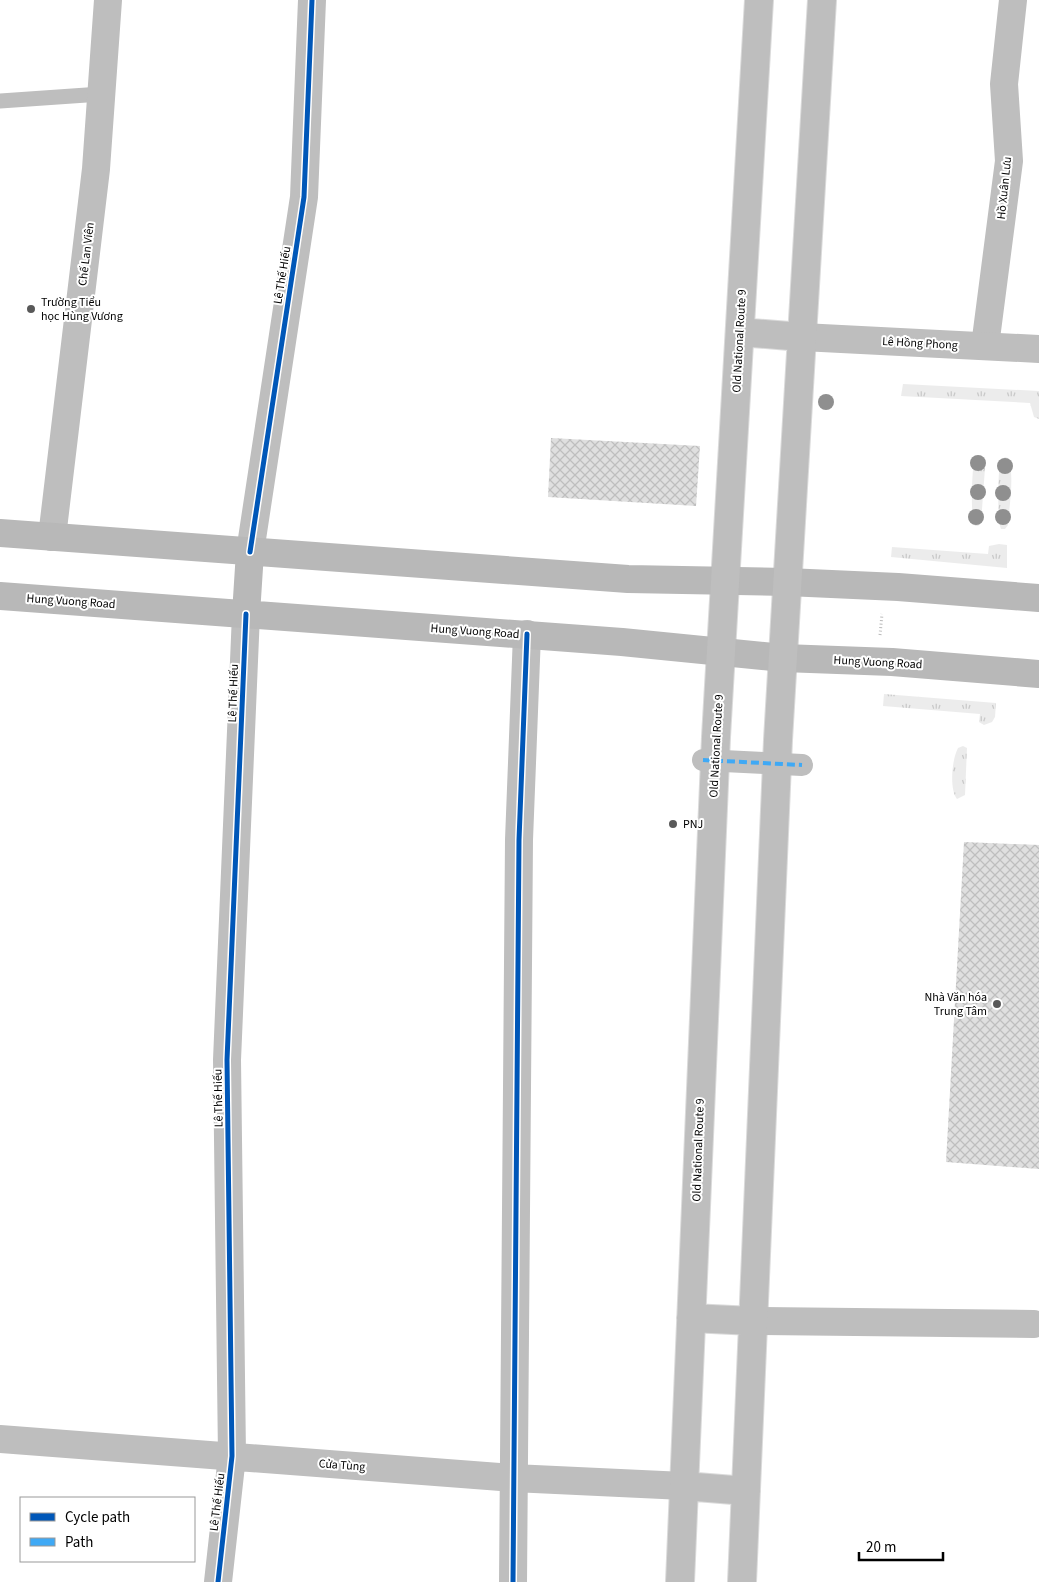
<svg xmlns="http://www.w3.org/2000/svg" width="1039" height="1582" font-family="'Source Sans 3',sans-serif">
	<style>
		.grass { fill: url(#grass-tufts) }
		.building { fill: url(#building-cross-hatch) }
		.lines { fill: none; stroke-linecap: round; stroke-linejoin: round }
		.primary-casing { stroke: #dbdbdb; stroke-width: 30 }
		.path { stroke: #b9b9b9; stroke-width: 3; stroke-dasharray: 1 2.5; stroke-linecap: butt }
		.service { stroke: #bebebe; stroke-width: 15 }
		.pedestrian { stroke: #bebebe; stroke-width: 22 }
		.minor { stroke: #bebebe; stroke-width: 28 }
		.tertiary { stroke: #bebebe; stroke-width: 28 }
		.secondary { stroke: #b8b8b8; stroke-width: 28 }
		.primary { stroke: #bebebe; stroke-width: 28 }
		.quiet { stroke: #3fa9f5; stroke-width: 4; stroke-dasharray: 8 4; stroke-linecap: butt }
		.cycleway-casing { stroke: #fff; stroke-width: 8 }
		.cycleway { stroke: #0057b8; stroke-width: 5 }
		.tree { fill: #8f8f8f }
		.poi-dot { fill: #595959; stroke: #fff; stroke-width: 2 }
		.labels { text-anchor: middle; stroke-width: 4; stroke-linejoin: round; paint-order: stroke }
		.street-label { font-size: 12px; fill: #000; stroke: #fff }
		.poi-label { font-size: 12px; fill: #000; stroke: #fff; text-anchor: start }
	</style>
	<defs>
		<pattern id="grass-tufts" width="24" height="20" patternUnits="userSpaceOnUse" patternTransform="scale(1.25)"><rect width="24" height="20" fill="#ececec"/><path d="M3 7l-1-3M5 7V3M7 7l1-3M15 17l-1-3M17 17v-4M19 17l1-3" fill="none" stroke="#c9c9c9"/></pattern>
		<pattern id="building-cross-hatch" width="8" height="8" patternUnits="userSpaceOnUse" patternTransform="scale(1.25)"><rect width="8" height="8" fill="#dfdfdf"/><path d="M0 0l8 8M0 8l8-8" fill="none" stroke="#bebebe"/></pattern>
	</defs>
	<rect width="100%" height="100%" fill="#fff"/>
	<path class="grass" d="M903,384L1039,391V419L1034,417L1030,403L901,396Z
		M979,455L982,456L985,468L981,523L978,526H975C970,517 972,473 974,461C975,457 975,458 979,455Z
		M1005,457L1008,458C1015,473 1009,508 1008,525L1005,529H1001C997,520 998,474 1000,464C1001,459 1001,460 1005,457Z
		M999,544L1007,545V568L891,557L892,547L988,554L989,546Z
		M884,694L996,703L995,717L992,722L984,725L979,722L980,714L883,706Z
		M963,746L967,748L965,795L957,799C949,789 952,759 958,748Z"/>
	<path class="building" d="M551,438L700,446L696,506L548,497Z
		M964,842L1039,845V1169L946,1162Z"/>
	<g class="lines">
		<defs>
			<path id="primary" d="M740,332L802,337
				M691,1318L753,1321
				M684,1486L746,1491
				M680,1582L716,737L759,0
				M742,1582L778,740L822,0"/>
		</defs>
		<use href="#primary" class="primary-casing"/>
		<path class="path" d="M880,635L882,614"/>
		<path class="service" d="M0,101L101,94"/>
		<path class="pedestrian" d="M703,760L802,765"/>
		<path class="minor" d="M985,346L1009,161L1004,84L1013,0
			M52,537L96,169L108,0
			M250,552L304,197L312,0
			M753,1321L1034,1324
			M0,1439L513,1478L684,1486
			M218,1582L232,1456L227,1060L246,614
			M513,1582L519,840L527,634"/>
		<path class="tertiary" d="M802,337L1039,349"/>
		<path class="secondary" d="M0,533L628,579L787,582L898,587L1039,598
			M0,596L622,642L783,658L892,662L1039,674
			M246,614L250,552"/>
		<use href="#primary" class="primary"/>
		<path class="quiet" d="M703,760L802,765"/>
		<defs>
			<path id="cycleway" d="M250,552L304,197L312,0
				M218,1582L232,1456L227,1060L246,614
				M513,1582L519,840L527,634"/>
		</defs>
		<use href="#cycleway" class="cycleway-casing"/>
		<use href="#cycleway" class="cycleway"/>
	</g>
	<g class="tree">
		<circle cx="826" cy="402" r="8"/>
		<circle cx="978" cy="463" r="8"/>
		<circle cx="1005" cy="466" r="8"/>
		<circle cx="978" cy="492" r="8"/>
		<circle cx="1003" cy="493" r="8"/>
		<circle cx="976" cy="517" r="8"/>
		<circle cx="1003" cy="517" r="8"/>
	</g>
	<g class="poi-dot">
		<circle cx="31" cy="309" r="5"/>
		<circle cx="673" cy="824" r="5"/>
		<circle cx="997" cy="1004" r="5"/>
	</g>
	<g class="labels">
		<g class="street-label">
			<text transform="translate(1004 188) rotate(-84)" y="4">Hồ Xuân Lưu</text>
			<text transform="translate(86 254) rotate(-83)" y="4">Chế Lan Viên</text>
			<text transform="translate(282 275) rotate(-81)" y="4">Lê Thế Hiếu</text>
			<text transform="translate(739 341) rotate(-87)" y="4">Old National Route 9</text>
			<text transform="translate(920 343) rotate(3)" y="4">Lê Hồng Phong</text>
			<text transform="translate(71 601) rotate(4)" y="4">Hung Vuong Road</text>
			<text transform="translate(475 631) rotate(4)" y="4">Hung Vuong Road</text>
			<text transform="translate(878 662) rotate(3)" y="4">Hung Vuong Road</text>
			<text transform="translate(233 693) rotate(-88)" y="4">Lê Thế Hiếu</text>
			<text transform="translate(716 746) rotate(-87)" y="4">Old National Route 9</text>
			<text transform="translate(218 1098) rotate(-91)" y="4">Lê Thế Hiếu</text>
			<text transform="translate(698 1150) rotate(-88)" y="4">Old National Route 9</text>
			<text transform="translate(342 1465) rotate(4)" y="4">Cửa Tùng</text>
			<text transform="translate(217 1502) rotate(-83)" y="4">Lê Thế Hiếu</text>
		</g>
		<g class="poi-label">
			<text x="41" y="306">Trường Tiểu<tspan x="41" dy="14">học Hùng Vương</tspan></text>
			<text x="683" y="828">PNJ</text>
			<text x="987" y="1001" text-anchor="end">Nhà Văn hóa<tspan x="987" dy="14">Trung Tâm</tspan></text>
		</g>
	</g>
	<rect x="20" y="1497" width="175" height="65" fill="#ffffff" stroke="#999999"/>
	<rect x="30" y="1513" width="25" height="8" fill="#0057b8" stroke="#999999"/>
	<text x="65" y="1522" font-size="15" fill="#000000">Cycle path</text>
	<rect x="30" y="1538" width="25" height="8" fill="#3fa9f5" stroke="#999999"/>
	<text x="65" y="1547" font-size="15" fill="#000000">Path</text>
	<path d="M859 1552v8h84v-8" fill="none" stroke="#000000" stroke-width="2.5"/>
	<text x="866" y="1552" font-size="15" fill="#000000" stroke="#ffffff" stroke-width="4" paint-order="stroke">20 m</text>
</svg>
